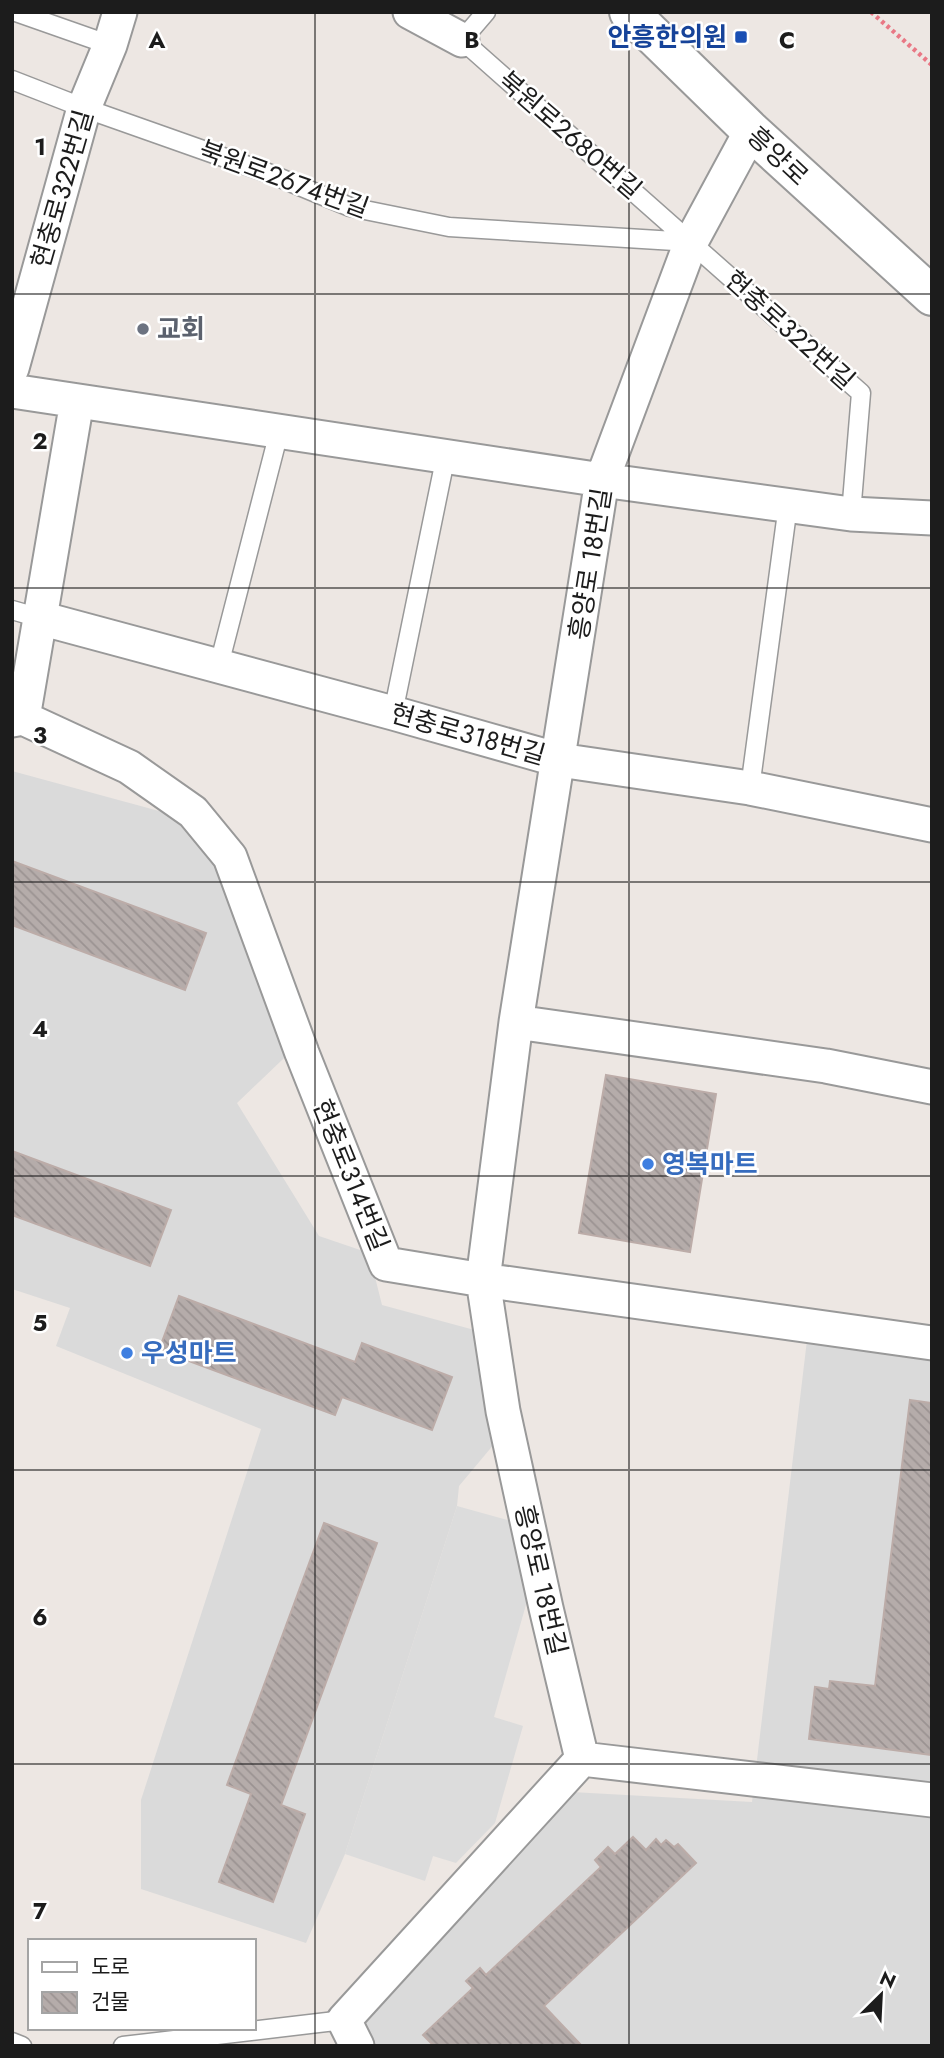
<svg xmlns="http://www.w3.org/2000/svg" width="944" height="2058" font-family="Jost,'Noto Sans KR',sans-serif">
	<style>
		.residential { fill: #dadada }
		.parking { fill: #dcdcdc }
		.building { fill: url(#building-back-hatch); stroke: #bcaca8; stroke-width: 2 }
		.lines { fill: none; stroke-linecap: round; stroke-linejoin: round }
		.service-casing { stroke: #999; stroke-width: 21 }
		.minor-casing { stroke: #999; stroke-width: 37 }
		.tertiary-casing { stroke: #999; stroke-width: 42 }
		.path { stroke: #e97885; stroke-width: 4.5; stroke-dasharray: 3.5 3.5; stroke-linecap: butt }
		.service { stroke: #fff; stroke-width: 18 }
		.minor { stroke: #fff; stroke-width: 33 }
		.tertiary { stroke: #fff; stroke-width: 38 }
		.grid { fill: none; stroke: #1c1c1c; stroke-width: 2; stroke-opacity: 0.55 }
		.transit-dot { fill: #1a4fb4; stroke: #fff; stroke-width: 2.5 }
		.worship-dot { fill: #6b7280; stroke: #fff; stroke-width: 2.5 }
		.shop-dot { fill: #3f7fe0; stroke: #fff; stroke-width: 2.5 }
		.labels { text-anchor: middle; stroke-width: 5; stroke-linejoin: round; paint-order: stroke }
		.transit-label { font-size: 26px; font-weight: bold; fill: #164399; stroke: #fff; text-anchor: end }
		.street-label { font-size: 26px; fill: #1c1c1c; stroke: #fff }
		.worship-label { font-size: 26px; font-weight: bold; fill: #5b616d; stroke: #fff; text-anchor: start }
		.shop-label { font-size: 26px; font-weight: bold; fill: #366cbe; stroke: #fff; text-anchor: start }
		.grid-label { font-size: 23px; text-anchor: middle; font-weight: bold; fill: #1c1c1c; stroke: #fff; stroke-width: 5; stroke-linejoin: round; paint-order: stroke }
	</style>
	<defs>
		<pattern id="building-back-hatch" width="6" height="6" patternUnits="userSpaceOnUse" patternTransform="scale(1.75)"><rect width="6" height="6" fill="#b5acaa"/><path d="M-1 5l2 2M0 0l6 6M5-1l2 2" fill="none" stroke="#9b9392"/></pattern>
	</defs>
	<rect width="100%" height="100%" fill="#ede7e3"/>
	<path class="residential" d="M12,771L181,817L239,872L303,1040L237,1103L319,1236L369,1253L382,1305L493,1335L520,1413L459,1486L457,1506L345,1854L306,1943L141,1889V1800L261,1429L56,1346L70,1308L12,1289Z
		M807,1340L932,1354V2046H374L362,2024L572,1792L752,1802Z"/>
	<path class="parking" d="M457,1506L547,1531L494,1717L523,1726L495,1823L456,1863L433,1856L425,1881L345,1854Z"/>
	<path class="building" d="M12,861L206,933L185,990L12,925Z
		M606,1075L716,1094L690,1252L579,1233Z
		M12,1151L171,1210L150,1266L12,1215Z
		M179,1296L355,1362L362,1343L452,1377L432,1430L342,1397L335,1415L159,1350Z
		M910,1400L932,1403V1755L809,1739L815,1687L829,1689L830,1681L875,1686Z
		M324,1523L377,1543L281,1805L305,1814L273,1902L219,1882L251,1794L227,1785Z
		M633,1837L646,1850L656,1839L661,1845L666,1840L674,1847L678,1844L696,1863L544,2006L582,2046H434L423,2035L473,1988L466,1981L480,1968L486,1975L601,1867L595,1860L608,1847L615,1854Z"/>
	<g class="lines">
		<defs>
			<path id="service" d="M16,12L110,45
				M486,12L462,40L861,393L851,514
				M12,80L84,108L268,173L350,207L449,227L691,242
				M12,610L40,618
				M219,665L279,432
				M393,713L446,455
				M750,788L788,505
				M12,2042L22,2046
				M123,2046L344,2020"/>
			<path id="minor" d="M410,12L462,40
				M12,368L84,108L110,45L120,12
				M12,391L602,480L851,514L932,518
				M40,618L393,713L559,760L750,788L932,825
				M23,718L77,401
				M12,720L23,718L129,767L193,812L230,857L302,1053L386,1264L483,1280L932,1343
				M516,1022L826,1066L932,1087
				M582,1759L546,1608L503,1411L483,1280L516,1022L602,480L691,242L751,131
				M582,1759L932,1800
				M357,2046L344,2020L582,1759"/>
			<path id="tertiary" d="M629,12L751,131L932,296"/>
		</defs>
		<use href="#service" class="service-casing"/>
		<use href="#minor" class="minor-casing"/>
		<use href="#tertiary" class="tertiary-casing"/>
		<path class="path" d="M871,12L932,65"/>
		<use href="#service" class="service"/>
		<use href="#minor" class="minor"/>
		<use href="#tertiary" class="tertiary"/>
	</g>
	<path class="grid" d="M315,12V2046M629,12V2046M12,294H932M12,588H932M12,882H932M12,1176H932M12,1470H932M12,1764H932"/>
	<rect class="transit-dot" x="734" y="30" width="14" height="14" rx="3.5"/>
	<circle class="worship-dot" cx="143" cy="329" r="7"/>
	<g class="shop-dot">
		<circle cx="648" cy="1164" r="7"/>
		<circle cx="127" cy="1353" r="7"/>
	</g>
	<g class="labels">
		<g class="transit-label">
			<text x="727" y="46">안흥한의원</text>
		</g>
		<g class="street-label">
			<text transform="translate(570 135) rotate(41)" y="9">북원로2680번길</text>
			<text transform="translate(778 156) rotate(43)" y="9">흥양로</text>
			<text transform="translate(284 179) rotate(20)" y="9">북원로2674번길</text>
			<text transform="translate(62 189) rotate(-74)" y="9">현충로322번길</text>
			<text transform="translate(790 330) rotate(42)" y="9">현충로322번길</text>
			<text transform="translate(590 564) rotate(-81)" y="9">흥양로 18번길</text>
			<text transform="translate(468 734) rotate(16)" y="9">현충로318번길</text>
			<text transform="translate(351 1175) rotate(68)" y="9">현충로314번길</text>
			<text transform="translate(541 1580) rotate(77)" y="9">흥양로 18번길</text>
		</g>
		<g class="worship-label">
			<text x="157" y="338">교회</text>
		</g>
		<g class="shop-label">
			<text x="662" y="1173">영복마트</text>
			<text x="141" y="1362">우성마트</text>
		</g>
	</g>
	<g class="grid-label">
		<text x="157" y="48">A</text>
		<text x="472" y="48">B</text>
		<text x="787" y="48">C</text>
		<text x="40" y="155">1</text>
		<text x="40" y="449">2</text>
		<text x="40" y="743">3</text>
		<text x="40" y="1037">4</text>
		<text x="40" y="1331">5</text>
		<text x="40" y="1625">6</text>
		<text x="40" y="1919">7</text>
	</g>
	<rect width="944" height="2058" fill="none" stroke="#1c1c1c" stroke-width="28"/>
	<rect x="28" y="1939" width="228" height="91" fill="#ffffff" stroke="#a4a4a4" stroke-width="2"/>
	<rect x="42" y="1962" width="35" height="10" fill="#ffffff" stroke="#a4a4a4" stroke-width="2"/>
	<text x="91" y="1974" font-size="21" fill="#1c1c1c">도로</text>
	<rect x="42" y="1992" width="35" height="21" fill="url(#building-back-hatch)" stroke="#a4a4a4" stroke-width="2"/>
	<text x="91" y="2009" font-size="21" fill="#1c1c1c">건물</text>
	<g transform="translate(881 1995) rotate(24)" stroke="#ffffff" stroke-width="5" paint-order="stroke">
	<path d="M0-5L12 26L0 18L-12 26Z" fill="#1c1c1c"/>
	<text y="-10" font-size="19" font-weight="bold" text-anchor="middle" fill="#1c1c1c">N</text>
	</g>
</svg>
